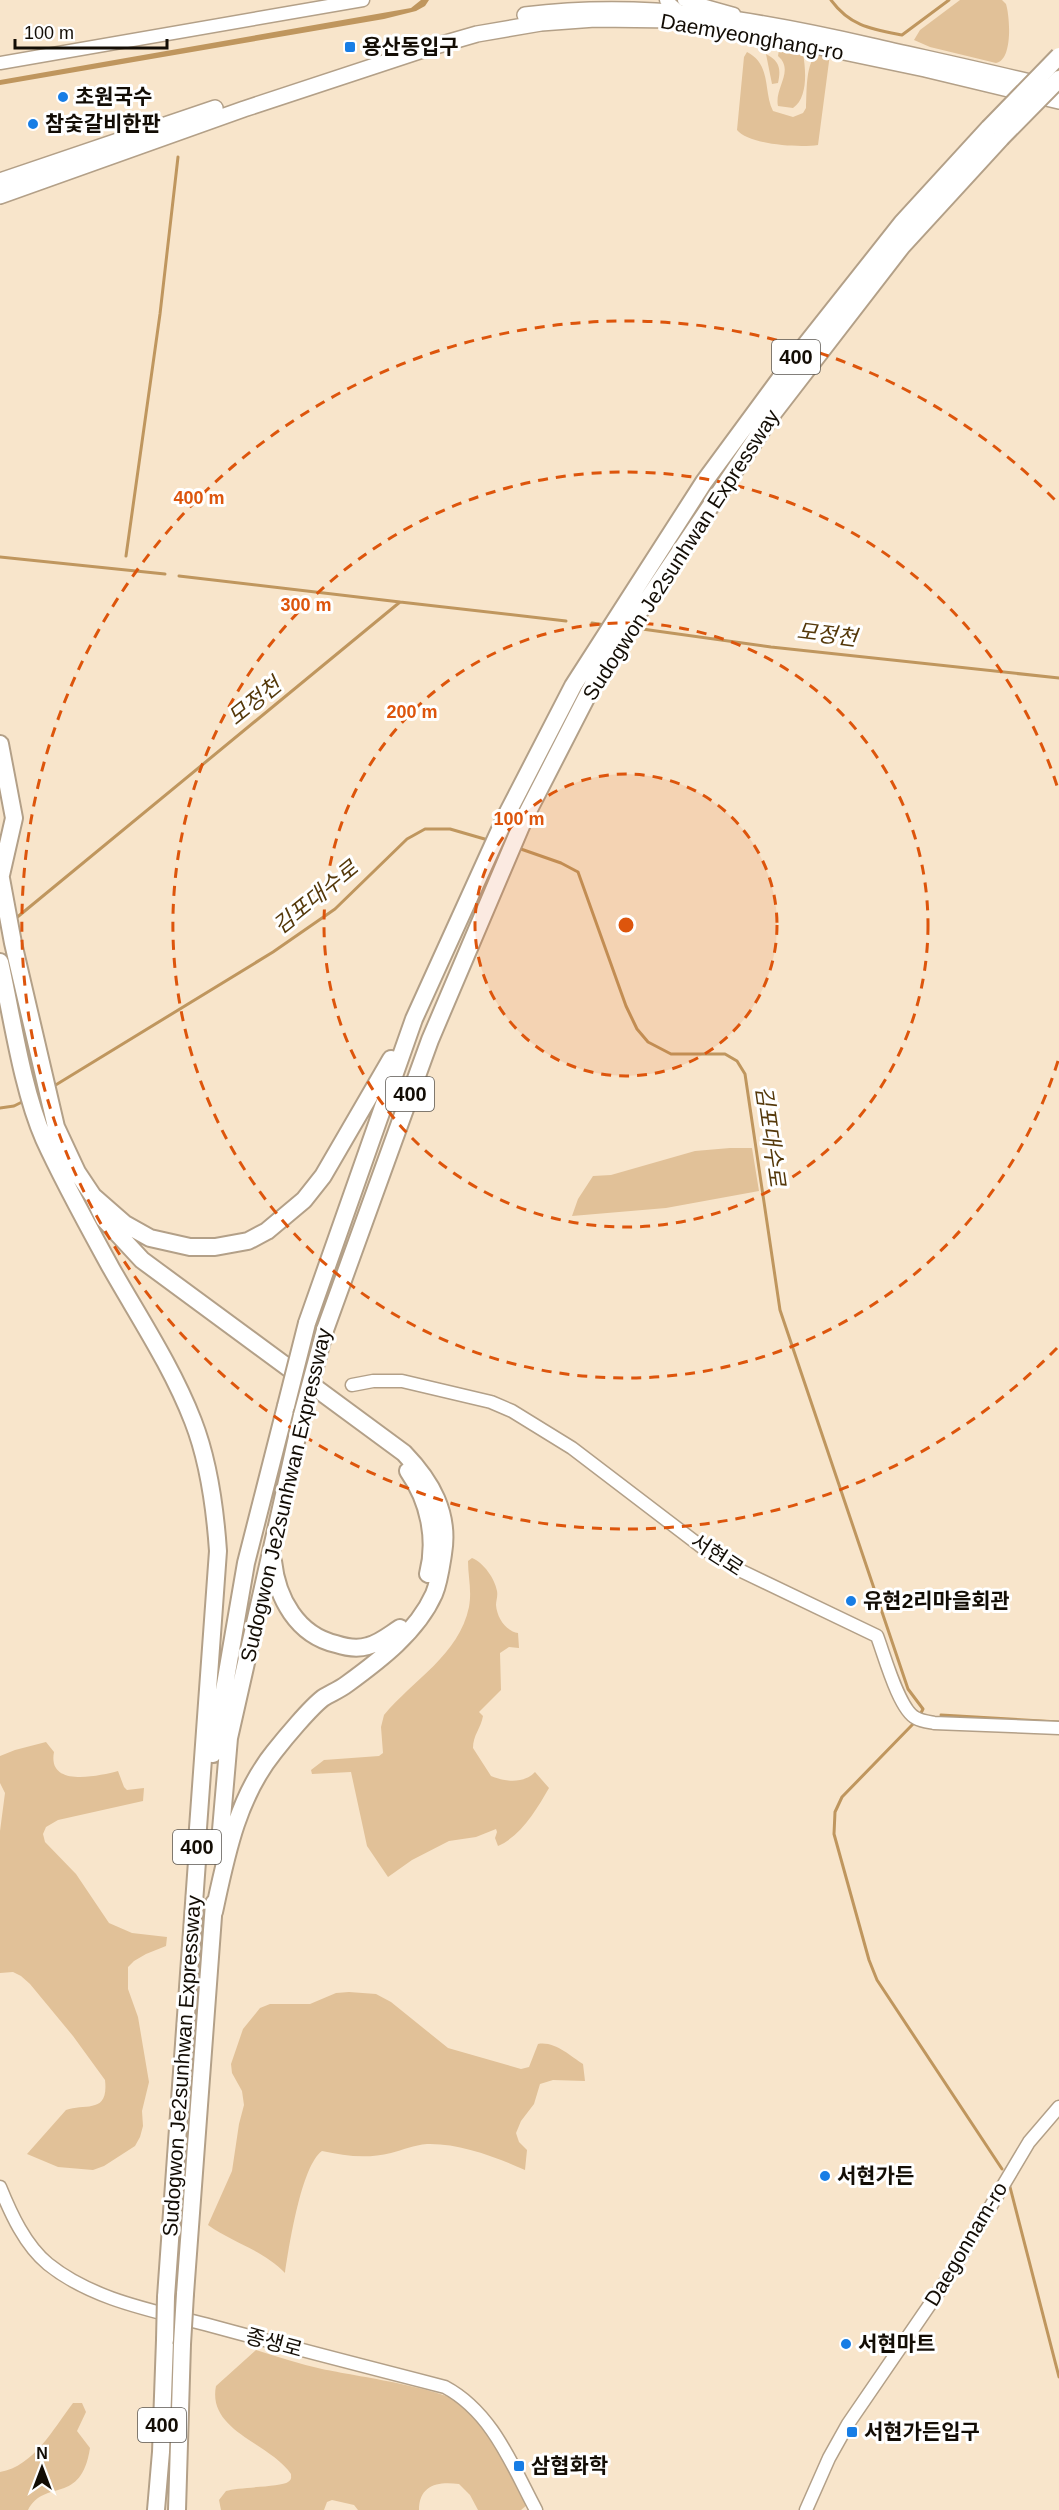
<svg xmlns="http://www.w3.org/2000/svg" width="1059" height="2510" font-family="Arial,'Noto Sans KR',sans-serif">
	<style>
		.green { fill: #e1c198 }
		.water { fill: #bf965e }
		.lines { fill: none; stroke-linecap: round; stroke-linejoin: round }
		.stream { stroke: #bf965e; stroke-width: 3 }
		.minor-casing { stroke: #b3a088; stroke-width: 15 }
		.major-casing { stroke: #b3a088; stroke-width: 18 }
		.highway-casing { stroke: #b3a088; stroke-width: 20 }
		.minor { stroke: #fff; stroke-width: 12 }
		.major { stroke: #fff; stroke-width: 15 }
		.highway { stroke: #fff; stroke-width: 16 }
		.highway-bridge-casing { stroke: #b3a088; stroke-width: 20; stroke-linecap: butt }
		.highway-bridge { stroke: #fff; stroke-width: 16 }
		.ring { fill: none; stroke: #dd550c; stroke-width: 3; stroke-dasharray: 10 8 }
		.poi-dot { fill: #177de5; stroke: #fff; stroke-width: 2 }
		.labels { text-anchor: middle; stroke-width: 6; stroke-linejoin: round; paint-order: stroke }
		.shield { fill: #fff; stroke: #5a5650; stroke-width: 1.5 }
		.shield-label { font-size: 20px; font-weight: bold; fill: #130d05 }
		.street-label { font-size: 21px; fill: #130d05; stroke: #fff }
		.poi-label { font-size: 21px; font-weight: bold; fill: #130d05; stroke: #fff; text-anchor: start }
		.water-label { font-size: 22px; font-style: italic; fill: #54380a; stroke: #fff }
		.centre { fill: #dd550c; stroke: #fff; stroke-width: 3 }
		.ring-label { font-size: 18px; text-anchor: middle; font-weight: bold; fill: #dd550c; stroke: #fff; stroke-width: 6; stroke-linejoin: round; paint-order: stroke }
	</style>
	<rect width="100%" height="100%" fill="#f8e5cb"/>
	<path class="green" d="M960,0H1002L1006,4C1010,17 1013,60 996,63L930,47L914,40L920,30Z
		M782,49L803,54C806,70 808,98 793,108L778,106C774,88 795,71 778,56L779,50Z
		M747,52C772,65 763,91 773,111L793,117L803,113L806,108C807,92 805,61 819,52L830,54L818,145C800,148 749,145 737,130L744,57Z
		M766,54C780,61 781,69 778,83L772,84Z
		M730,1148H752L759,1191L666,1208L572,1216L578,1199L593,1176L611,1175L695,1151Z
		M472,1558C484,1563 495,1579 497,1591C498,1596 496,1601 496,1605C497,1618 506,1631 518,1633L519,1648L509,1647L500,1653L501,1690L479,1712L483,1716C481,1728 473,1735 473,1748L491,1776C505,1782 524,1784 535,1772L549,1788C537,1809 521,1836 498,1846L495,1838L497,1832L496,1829L476,1837L449,1841L412,1860L388,1877L367,1846L351,1772L312,1774L311,1770L324,1760L379,1756L383,1753L381,1727L384,1715C413,1680 459,1655 469,1607C472,1590 468,1577 468,1561Z
		M46,1742L54,1752C47,1788 99,1776 118,1771L124,1787L127,1790L144,1788L143,1801L58,1820L46,1827L43,1834L45,1842L76,1874L109,1923L132,1933L167,1937L166,1946L146,1954L134,1961L128,1967V1989L138,2017L149,2082L142,2111L143,2126L140,2137L135,2146L104,2166L93,2170L58,2167L27,2154L66,2110C85,2103 109,2115 105,2080L73,2036L30,1984L21,1976L13,1972L0,1973V1831L5,1793L0,1783V1756L15,1750Z
		M349,1992L376,1994L391,2002L448,2048L521,2069L529,2067L538,2044C555,2041 570,2056 583,2064L585,2081L553,2080L540,2084L534,2104L521,2121L516,2133L519,2142L527,2150L525,2170C496,2157 459,2143 427,2144C414,2145 403,2150 391,2153C367,2159 345,2156 322,2151C301,2166 289,2247 285,2273C263,2250 233,2243 208,2225L232,2171L239,2124L244,2105L242,2091L232,2073L231,2064L243,2029L260,2008L270,2004H310L336,1993Z
		M256,2350C278,2357 300,2364 322,2369C354,2376 447,2388 467,2407C494,2433 510,2473 527,2505L521,2510H478L470,2495L459,2484C438,2481 419,2485 419,2510H358L354,2505L332,2500L327,2502L324,2510H221L219,2500L226,2491C239,2487 282,2487 288,2482C292,2479 291,2478 291,2474C270,2443 207,2431 216,2386Z
		M73,2403H82L86,2412L77,2431L90,2448C81,2506 45,2478 28,2510H0V2472C34,2466 53,2429 73,2403Z"/>
	<path class="water" d="M421,0H429L425,6L416,11L384,19L0,85V80L411,8Z"/>
	<g class="lines">
		<path class="stream" d="M831,0C850,26 871,29 902,35L949,0
			M126,556L160,314L178,157
			M0,557L165,574
			M179,576L400,602
			M592,623L605,625
			M635,628L771,647L1059,678
			M518,848L561,863L578,872L626,1006L637,1029L648,1042L671,1054H725L737,1061L745,1074L780,1310L908,1689L923,1709L921,1713
			M15,919L400,602L566,621
			M54,1086L273,952L335,909L407,839L425,829H450L488,840
			M0,1108L14,1106L24,1101
			M941,1715L1059,1722
			M913,1724L842,1797L835,1812L834,1834L869,1960L877,1980L1002,2169
			M1010,2187L1059,2377"/>
		<defs>
			<path id="minor" d="M666,0L677,10L676,18
				M684,0L734,14
				M0,63L363,0
				M352,1385L373,1381H402L491,1402L512,1411L572,1448L707,1551L731,1566L877,1636C884,1654 899,1710 916,1718C921,1721 929,1722 934,1723L1059,1728
				M0,2187C11,2214 25,2245 48,2264C94,2301 156,2311 212,2326C289,2347 367,2367 445,2387C492,2412 512,2465 536,2510
				M806,2510L829,2458L848,2424L948,2278L1029,2142L1059,2107"/>
			<path id="major" d="M525,15C647,0 754,19 872,46C929,59 985,71 1042,85
				M0,181L215,108
				M0,196L244,109L432,47L477,34L541,23L595,19L676,20L753,33L925,69L1059,101"/>
			<path id="highway" d="M0,744L14,818L1,875
				M0,873L13,943L56,1127L77,1172L93,1196L125,1224L150,1238L190,1247H215L248,1241L267,1231L304,1200L323,1176L391,1059
				M0,962C12,1016 22,1089 44,1139C64,1183 88,1226 111,1268C140,1319 172,1367 193,1421C209,1462 215,1507 218,1551L197,1842
				M93,1196L104,1219L142,1260L404,1453C431,1481 450,1513 443,1554C441,1567 439,1582 434,1594C417,1632 380,1660 347,1684C339,1690 331,1693 323,1698C310,1708 285,1738 274,1752C237,1798 226,1856 214,1912
				M307,1323L414,1019L508,812L573,686L704,482L796,357L902,223L989,128
				M325,1330L430,1040L524,819L602,667L774,412L902,246L1001,138
				M408,1471C429,1501 437,1539 428,1574
				M273,1561C277,1598 297,1635 336,1644C345,1647 358,1649 368,1646C380,1643 389,1635 400,1628
				M213,1754L246,1563L286,1406
				M219,1853L229,1738L302,1415
				M185,2294L214,1903
				M166,2297L199,1833
				M156,2510L161,2452L165,2340
				M177,2510L182,2344"/>
		</defs>
		<use href="#minor" class="minor-casing"/>
		<use href="#major" class="major-casing"/>
		<use href="#highway" class="highway-casing"/>
		<use href="#minor" class="minor"/>
		<use href="#major" class="major"/>
		<use href="#highway" class="highway"/>
		<defs>
			<path id="highway-bridge" d="M989,128L1059,56
				M1001,138L1059,79
				M286,1406L307,1323
				M302,1415L325,1330
				M165,2340L166,2297
				M182,2344L185,2294"/>
		</defs>
		<use href="#highway-bridge" class="highway-bridge-casing"/>
		<use href="#highway-bridge" class="highway-bridge"/>
	</g>
	<circle cx="626" cy="925" r="151" fill="#dd550c" fill-opacity=".12"/>
	<g class="ring">
		<circle cx="626" cy="925" r="151"/>
		<circle cx="626" cy="925" r="302"/>
		<path d="M1058 1061A453 453 0 1 1 1058 789"/>
		<path d="M1057 1348A604 604 0 1 1 1057 502"/>
	</g>
	<g class="poi-dot">
		<rect x="344" y="41" width="12" height="12" rx="3"/>
		<circle cx="63" cy="97" r="6"/>
		<circle cx="33" cy="124" r="6"/>
		<circle cx="851" cy="1601" r="6"/>
		<circle cx="825" cy="2176" r="6"/>
		<circle cx="846" cy="2344" r="6"/>
		<rect x="846" y="2426" width="12" height="12" rx="3"/>
		<rect x="513" y="2460" width="12" height="12" rx="3"/>
	</g>
	<g class="labels">
		<g class="shield">
			<rect x="772" y="340" width="48" height="34" rx="4.5"/>
			<rect x="386" y="1077" width="48" height="34" rx="4.5"/>
			<rect x="173" y="1830" width="48" height="34" rx="4.5"/>
			<rect x="138" y="2408" width="48" height="34" rx="4.5"/>
		</g>
		<g class="shield-label">
			<text x="796" y="364">400</text>
			<text x="410" y="1101">400</text>
			<text x="197" y="1854">400</text>
			<text x="162" y="2432">400</text>
		</g>
		<g class="street-label">
			<text transform="translate(752 37) rotate(10)" y="7">Daemyeonghang-ro</text>
			<text transform="translate(681 555) rotate(-57)" y="7">Sudogwon Je2sunhwan Expressway</text>
			<text transform="translate(286 1495) rotate(-77)" y="7">Sudogwon Je2sunhwan Expressway</text>
			<text transform="translate(717 1555) rotate(33)" y="7">서현로</text>
			<text transform="translate(182 2066) rotate(-86)" y="7">Sudogwon Je2sunhwan Expressway</text>
			<text transform="translate(966 2244) rotate(-59)" y="7">Daegonnam-ro</text>
			<text transform="translate(274 2343) rotate(15)" y="7">종생로</text>
		</g>
		<g class="poi-label">
			<text x="362" y="54">용산동입구</text>
			<text x="75" y="104">초원국수</text>
			<text x="45" y="131">참숯갈비한판</text>
			<text x="863" y="1608">유현2리마을회관</text>
			<text x="837" y="2183">서현가든</text>
			<text x="858" y="2351">서현마트</text>
			<text x="864" y="2439">서현가든입구</text>
			<text x="531" y="2473">삼협화학</text>
		</g>
		<g class="water-label">
			<text transform="translate(827 634) rotate(7)" y="8">모정천</text>
			<text transform="translate(254 701) rotate(-39)" y="8">모정천</text>
			<text transform="translate(315 897) rotate(-39)" y="8">김포대수로</text>
			<text transform="translate(771 1136) rotate(82)" y="8">김포대수로</text>
		</g>
	</g>
	<circle cx="626" cy="925" r="9" class="centre"/>
	<g class="ring-label">
		<text x="199" y="504">400 m</text>
		<text x="306" y="611">300 m</text>
		<text x="412" y="718">200 m</text>
		<text x="519" y="825">100 m</text>
	</g>
	<g transform="translate(42 2468)" stroke="#ffffff" stroke-width="4.5" paint-order="stroke">
	<path d="M0-4.5L10 22L0 15L-10 22Z" fill="#130d05"/>
	<text y="-9" font-size="16" font-weight="bold" text-anchor="middle" fill="#130d05">N</text>
	</g>
	<path d="M15 39v9h152v-9" fill="none" stroke="#130d05" stroke-width="3"/>
	<text x="24" y="39" font-size="18" fill="#130d05" stroke="#ffffff" stroke-width="4.5" paint-order="stroke">100 m</text>
</svg>
